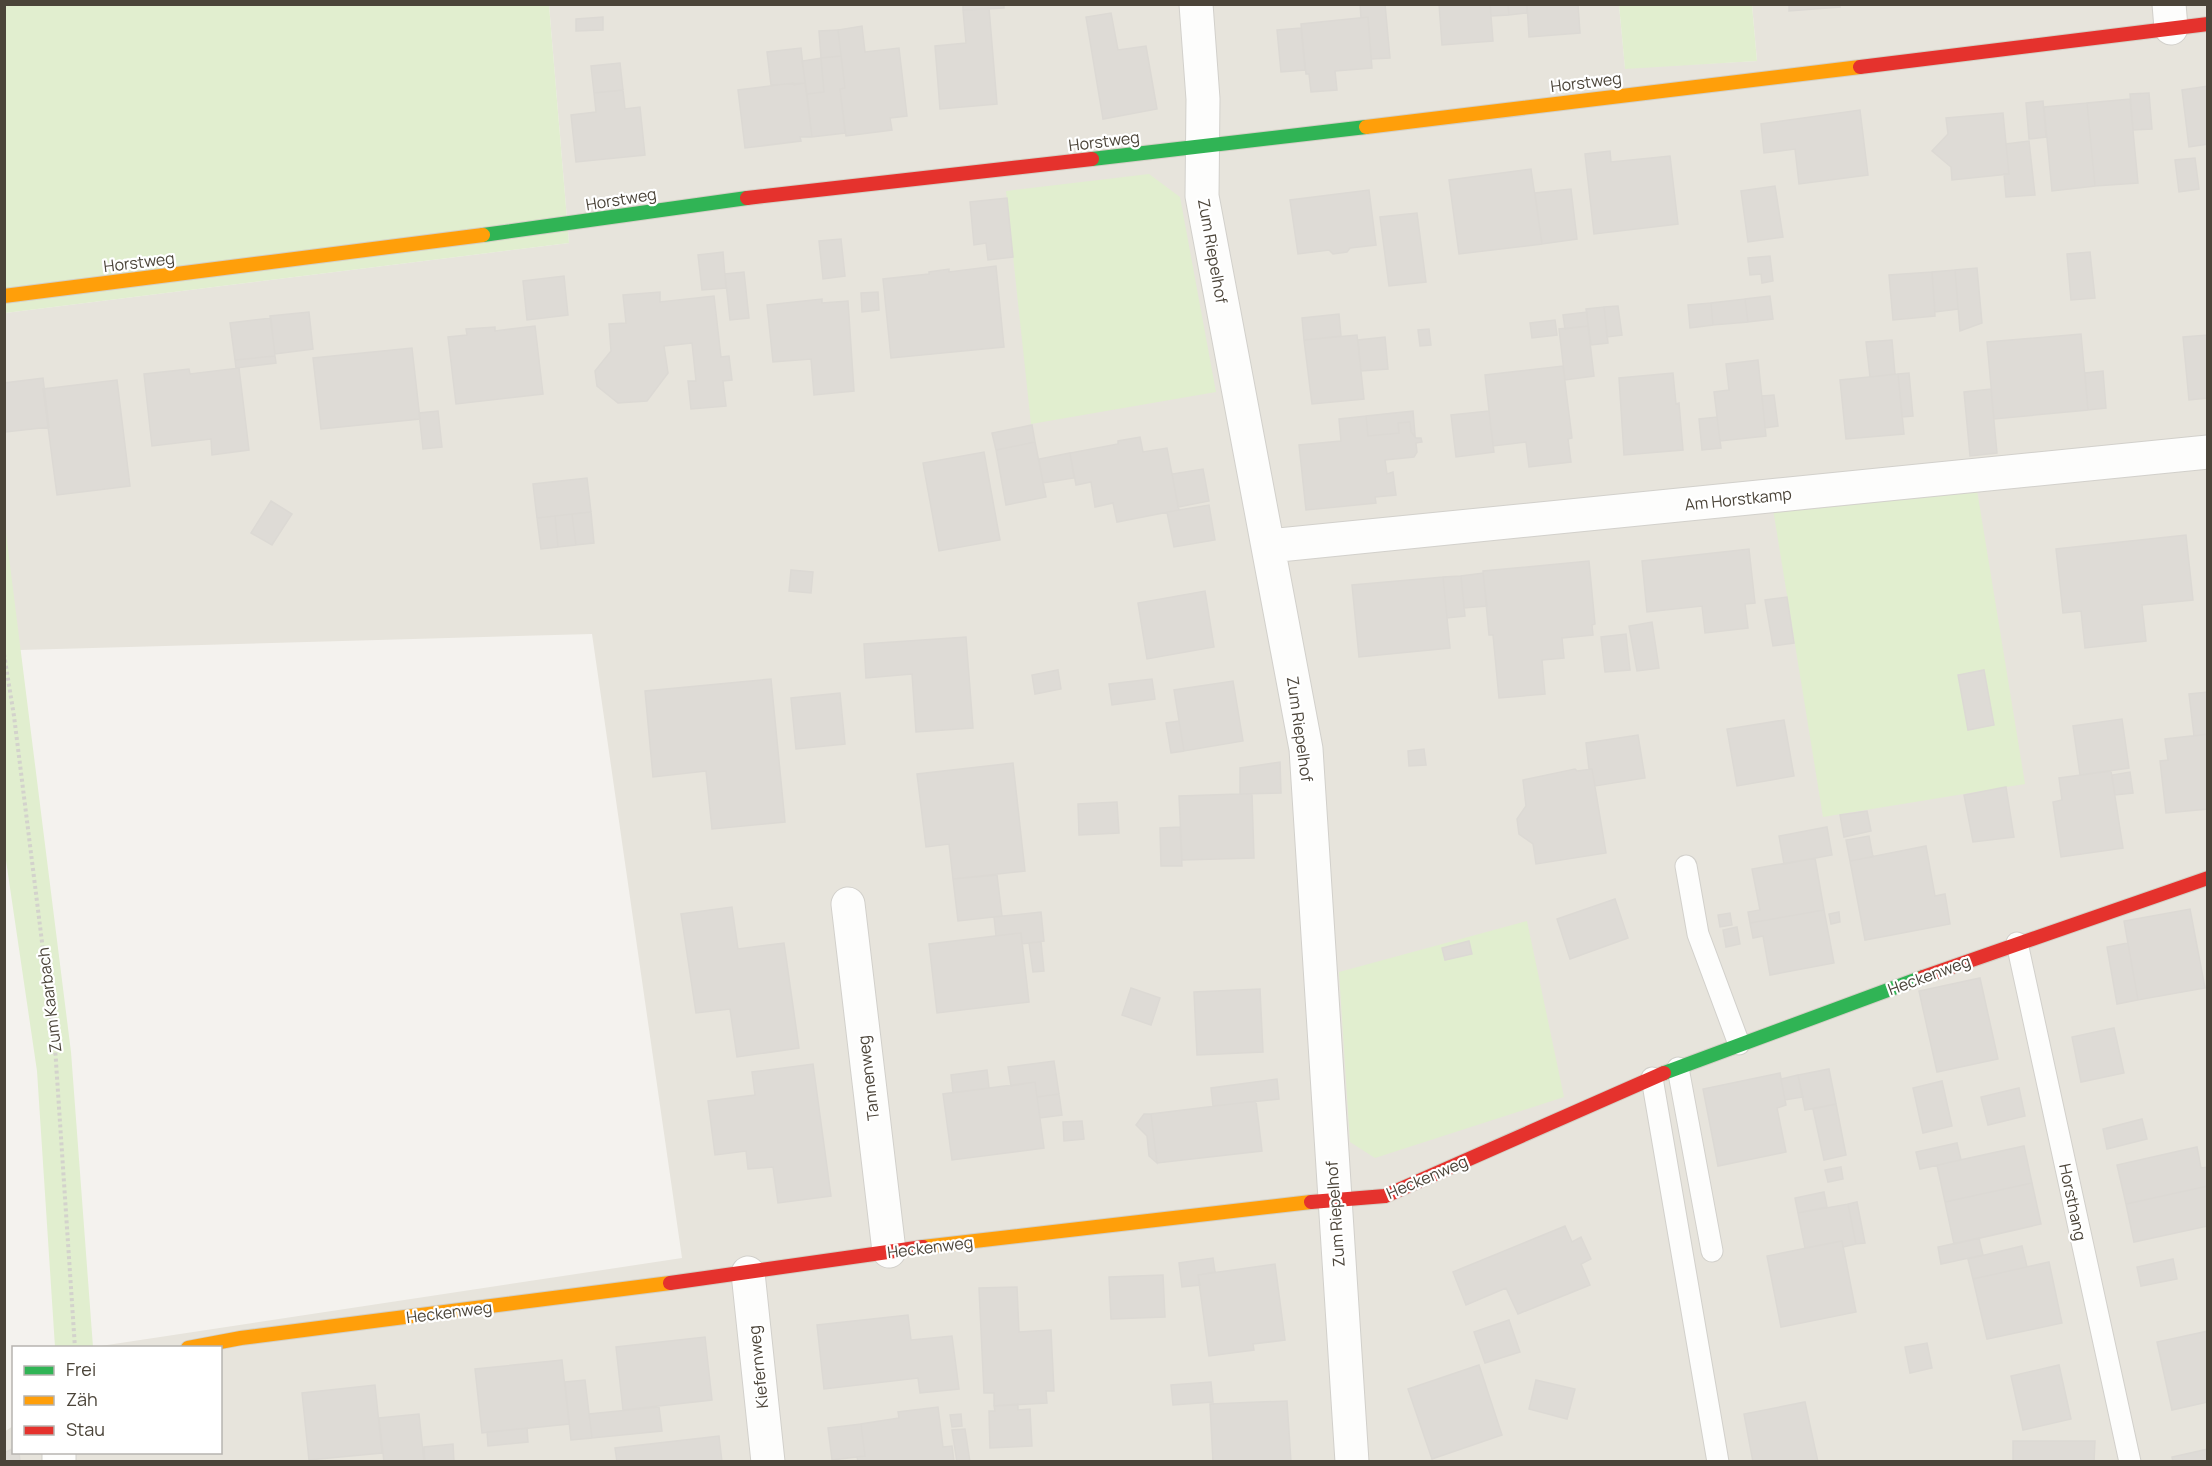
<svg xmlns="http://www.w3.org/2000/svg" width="2212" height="1466" font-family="Manrope,sans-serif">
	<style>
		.residential { fill: #e7e4dc }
		.green { fill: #e1eecf }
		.building { fill: #dedbd6; stroke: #dcd9d4; stroke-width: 1.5 }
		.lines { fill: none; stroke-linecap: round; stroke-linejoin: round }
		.lane-casing { stroke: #d2d0cb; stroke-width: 23 }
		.street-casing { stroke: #d2d0cb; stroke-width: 35 }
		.fast-casing { stroke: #d3cfc5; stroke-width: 16 }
		.slow-casing { stroke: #d3cfc5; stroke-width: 16 }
		.jam-casing { stroke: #d3cfc5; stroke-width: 16 }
		.path { stroke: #d3d2cc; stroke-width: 4; stroke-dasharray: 3 3; stroke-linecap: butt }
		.lane { stroke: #fdfdfc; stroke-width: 21 }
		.street { stroke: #fdfdfc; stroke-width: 33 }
		.fast { stroke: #30b455; stroke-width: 14 }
		.slow { stroke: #ff9f0a; stroke-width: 14 }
		.jam { stroke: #e5322d; stroke-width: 14 }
		.labels { text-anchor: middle; stroke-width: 4.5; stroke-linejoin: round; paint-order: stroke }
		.street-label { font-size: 16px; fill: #4b4439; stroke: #fff }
	</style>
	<rect width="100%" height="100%" fill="#f4f2ee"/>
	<path class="residential" d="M549,5H1619L1625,68L1757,61L1752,5H2207V1461L5,1462L4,1432L13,1426L14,1452H220V1348L94,1347L682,1258L592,634L20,650L4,525L5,313L569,243Z"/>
	<path class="green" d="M4,5H549L569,243L5,313Z
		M1619,5H1752L1757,61L1625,69Z
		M1149,174L1180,197L1216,392L1031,424L1006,191Z
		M1977,490L2025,784L1823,817L1773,509Z
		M5,525L71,1052L93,1347H55L37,1071L4,847Z
		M1527,921L1564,1097L1375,1158L1350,1142L1339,972Z"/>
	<path class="building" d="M963,4H1004V8L963,10Z
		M1360,4H1385L1390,58L1371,59L1368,17L1361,18Z
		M1439,4H1490L1493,41L1442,45Z
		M1490,4H1508L1509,15L1491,16Z
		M1508,4H1527V13L1509,15Z
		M1527,4H1578L1580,33L1529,37Z
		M1789,4H1839L1840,7L1789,11Z
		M989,8L997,104L940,109L935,46L966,43L963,10Z
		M1111,13L1118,50L1146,46L1157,109L1103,119L1086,17Z
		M603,17V30L576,31V19Z
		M1368,17L1372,68L1335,71L1337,90L1311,92L1309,74H1306L1301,24Z
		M862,26L865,52L899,48L907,116L890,118L892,130L846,136L840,89L845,88L838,30Z
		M1301,28L1305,70L1281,72L1277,30Z
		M838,30L841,56L821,58L819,31Z
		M801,48L805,83L771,85L767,52Z
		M841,56L845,88L840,89L845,133L812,137L807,94L824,92L821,58Z
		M821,58L824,92L807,94L802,61Z
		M620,63L623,90L594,93L591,66Z
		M793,83L794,85L805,83L812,137H800L801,141L745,148L738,90Z
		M2208,86V144L2189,147L2182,90Z
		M623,90L625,109L640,107L645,155L576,162L571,115L596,112L594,93Z
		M2149,93L2152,129L2133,130L2130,94Z
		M2130,99L2138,183L2095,186L2087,103Z
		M2043,101L2046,137L2029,139L2026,103Z
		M2087,103L2095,186L2052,191L2044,107Z
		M1860,110L1868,175L1799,184L1795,149L1764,153L1761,124Z
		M2003,113L2009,174L1952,180L1951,167L1932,151L1948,134L1946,118Z
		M2029,141L2035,195L2006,197L2004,174H2009L2006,144Z
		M1610,151L1611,162L1670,156L1678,224L1594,234L1585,154Z
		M2195,158L2199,189L2179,192L2175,160Z
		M1531,169L1542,244L1459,254L1449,180Z
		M1775,186L1783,237L1748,242L1741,191Z
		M1571,189L1577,239L1542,244L1535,193Z
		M1369,190L1376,245L1350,248L1347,252L1333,254L1329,250L1298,254L1290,200Z
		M1007,198L1013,257L988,260L986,243L974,245L970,202Z
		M1417,213L1426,282L1389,286L1380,217Z
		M841,239L845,276L823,279L819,241Z
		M723,252L726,288L702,290L698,255Z
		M2090,252L2095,298L2071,300L2067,254Z
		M1770,256L1773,281L1762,283L1761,274L1750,275L1748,258Z
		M996,266L1004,347L891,358L883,279L929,274V272L949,269V272Z
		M1977,268L1982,323L1960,331L1955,270Z
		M1955,270L1958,309L1935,312L1932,272Z
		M744,272L749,318L730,320L725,274Z
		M1932,272L1935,316L1893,320L1889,275Z
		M564,276L568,315L527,320L523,281Z
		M660,292V302L714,296L721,357L729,356L732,380L723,381L726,406L691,409L688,381H696L692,343L664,346L668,373L647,401L618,403L597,386L595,371L611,351L609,324L626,323L623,295Z
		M878,292L879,310L862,312L861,293Z
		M1770,296L1773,319L1748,322L1745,299Z
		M822,299V303L848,301L854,391L814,395L811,359L773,362L767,305Z
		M1745,299L1748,322L1713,325L1711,303Z
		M1711,303L1713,325L1690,328L1688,305Z
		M1618,306L1622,335L1607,337L1604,307Z
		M1604,307L1608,343L1591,345L1586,309Z
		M309,312L313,349L275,354L270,316Z
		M1587,312L1588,326L1565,329L1563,315Z
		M1339,314L1341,336L1304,340L1302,318Z
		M271,318L275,356L235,360L230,323Z
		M1555,320L1557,335L1532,338L1530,323Z
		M535,326L543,394L456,404L448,337L467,335L466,329L495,327V331Z
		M1588,326L1594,376L1565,380L1559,329Z
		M1429,329L1431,345L1420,346L1418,330Z
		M2081,334L2088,410L1994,419L1987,342Z
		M1357,335L1364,399L1312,404L1304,340Z
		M2208,335V398L2189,400L2183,337Z
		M1385,337L1388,369L1361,371L1358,340Z
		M1892,340L1895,374L1870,377L1866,342Z
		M412,348L420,419L321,429L313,358Z
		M275,356L276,363L236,368L235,360Z
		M1758,360L1766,436L1720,441L1714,392L1729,390L1726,364Z
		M1563,366L1572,438L1568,439L1571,462L1529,467L1526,442L1493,446L1485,375Z
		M239,368L249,450L212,455L211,439L152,446L144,374L189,369L190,374Z
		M2103,371L2106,408L2088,410L2085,373Z
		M1673,373L1676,404L1679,403L1683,450L1624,455L1619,378Z
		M1909,373L1913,416L1902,417L1898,374Z
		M1898,374L1904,434L1846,439L1840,380Z
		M43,378L49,427L6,432L4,383Z
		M117,380L130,486L57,495L43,389Z
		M1991,389L1997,453L1970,456L1964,392Z
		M1774,395L1778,426L1765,428L1762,396Z
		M438,411L442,447L423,449L419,413Z
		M1413,411L1415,435L1411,432L1410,422L1398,423L1399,433L1368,436L1366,416Z
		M1489,411L1494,452L1456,457L1451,415Z
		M1366,416L1368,436L1399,433L1398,423L1410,422L1411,432L1416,438H1421L1422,442L1416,443L1417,452L1414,457L1385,460L1387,474L1393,472L1396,495L1375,497L1376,503L1306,510L1299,445L1341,441L1339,419Z
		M1717,417L1721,448L1702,450L1699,419Z
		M1032,425L1035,442L996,450L992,433Z
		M1140,437L1143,452L1167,448L1179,510L1117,522L1113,503L1095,507L1091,482L1076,485L1070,453L1118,444V441Z
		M1035,442L1046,497L1006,505L996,450Z
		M984,452L1000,540L939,551L923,463Z
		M1070,453L1074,478L1043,483L1039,459Z
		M1203,469L1209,501L1178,507L1172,474Z
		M587,478L591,512L537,518L533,484Z
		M271,501L292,514L272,545L251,533Z
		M1209,505L1215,540L1174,547L1167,512Z
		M591,512L594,543L576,545L572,514Z
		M572,514L576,545L558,547L555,516Z
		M555,516L558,547L541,549L537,518Z
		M2186,535L2193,600L2142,605L2146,641L2085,648L2081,611L2063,613L2056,549Z
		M1749,549L1755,603L1745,604L1748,628L1705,633L1702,606L1647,612L1642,561Z
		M1589,561L1595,624L1592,625L1593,635L1562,638L1564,658L1542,660L1545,694L1499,698L1493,635H1489L1483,571Z
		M791,570L813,572L811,593L789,591Z
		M1483,573L1487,606L1464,608L1461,576Z
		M1461,576L1465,616L1447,618L1443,577Z
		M1443,577L1450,648L1359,657L1352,585Z
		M1205,591L1214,647L1147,659L1138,603Z
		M1787,597L1794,643L1773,646L1765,600Z
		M1652,622L1659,668L1637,671L1629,626Z
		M1626,634L1630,670L1605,672L1601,637Z
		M966,637L973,728L916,732L912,674L866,678L864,644Z
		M1058,670L1061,689L1035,694L1032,675Z
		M1984,670L1994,725L1968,730L1958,675Z
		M771,679L785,822L712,829L706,771L653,777L645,691Z
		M1152,679L1155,699L1112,705L1109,684Z
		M1233,681L1243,741L1184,751L1174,690Z
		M2208,692V734L2194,736L2189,694Z
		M840,693L845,744L796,749L791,698Z
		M2122,719L2129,768L2080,775L2073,726Z
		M1784,720L1794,776L1737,786L1727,729Z
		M1179,721L1184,751L1171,753L1166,723Z
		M2208,734V809L2166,813L2160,761L2168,760L2165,739Z
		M1638,735L1645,778L1595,786L1592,769H1589L1586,743Z
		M1424,749L1426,765L1409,766L1408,751Z
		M1280,762L1281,793L1240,794V768Z
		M1013,763L1025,871L953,879L949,844L926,847L917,774Z
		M1575,769L1577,771L1592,769L1606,853L1536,864L1533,844L1519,834L1517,819L1526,806L1523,780Z
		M2111,771L2123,848L2061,857L2053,802L2062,800L2059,778Z
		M2130,772L2133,793L2115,795L2112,775Z
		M2006,787L2014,837L1973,842L1964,795Z
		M1240,794H1252L1254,858L1182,860L1179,796Z
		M1117,802L1119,833L1079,835L1078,804Z
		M1867,811L1871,831L1844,837L1840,815Z
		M1180,827L1182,866H1161L1160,828Z
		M1827,827L1832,855L1784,864L1779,836Z
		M1869,836L1873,857L1850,861L1846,840Z
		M1926,846L1935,896L1945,894L1950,924L1865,940L1850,861Z
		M1815,858L1824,910L1750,923L1748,912L1760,910L1752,869Z
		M997,875L1002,916L958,921L953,879Z
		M1615,899L1628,938L1570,959L1557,919Z
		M732,907L738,949L784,943L799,1048L737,1057L730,1009L696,1013L681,914Z
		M2190,909L2205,988L2138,1000L2124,921Z
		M1824,910L1834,963L1770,975L1763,936L1753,938L1750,923Z
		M1041,912L1044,941L1022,944L1021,933L996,936L994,917Z
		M1839,912L1840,922L1831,924L1829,914Z
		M1730,913L1732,925L1720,927L1718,915Z
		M1737,927L1740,944L1726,947L1723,930Z
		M1021,933L1029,1002L937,1013L929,944Z
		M1469,941L1472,954L1445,960L1442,948Z
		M1041,942L1044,971L1033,972L1029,943Z
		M2128,943L2138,1000L2117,1004L2107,947Z
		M1980,978L1998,1059L1937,1072L1919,991Z
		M1131,988L1160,998L1151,1025L1122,1015Z
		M1260,989L1263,1052L1197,1055L1194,992Z
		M2114,1028L2124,1073L2081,1082L2072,1037Z
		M1054,1061L1059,1094L1037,1097L1035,1082L1011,1086L1008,1067Z
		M813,1064L831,1196L778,1203L773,1167L748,1169L746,1151L715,1155L708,1101L755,1095L752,1072Z
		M1829,1069L1836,1104L1805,1110L1798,1075Z
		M987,1070L989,1088L953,1093L951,1075Z
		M1780,1073L1786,1105L1777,1108L1786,1152L1718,1166L1703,1089Z
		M1798,1075L1803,1097L1785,1100L1781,1079Z
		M1277,1079L1279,1099L1213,1106L1211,1088Z
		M1942,1081L1952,1126L1923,1133L1913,1088Z
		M1035,1082L1044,1148L952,1160L943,1094Z
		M2019,1088L2025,1116L1988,1125L1981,1097Z
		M1059,1094L1062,1115L1040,1118L1037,1097Z
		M1256,1101L1262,1151L1157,1163L1151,1114Z
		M1836,1104L1846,1155L1824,1160L1813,1109Z
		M1144,1114H1151L1157,1163L1149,1156L1147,1136L1136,1125Z
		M2142,1119L2147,1139L2107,1149L2103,1129Z
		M1082,1121L1084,1139L1064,1141L1063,1122Z
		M1957,1143L1961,1160L1920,1169L1916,1152Z
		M2024,1146L2032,1183L1945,1202L1937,1165Z
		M2197,1147L2201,1168L2208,1167V1186L2126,1204L2117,1165Z
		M1841,1167L1843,1179L1828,1182L1825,1170Z
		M2032,1183L2041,1224L1954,1244L1945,1202Z
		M2208,1186V1226L2134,1242L2126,1204Z
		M1824,1192L1827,1207L1798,1213L1795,1198Z
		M1857,1202L1865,1243L1856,1244L1848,1204Z
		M1848,1204L1856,1244L1843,1247L1842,1241L1805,1248L1798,1213Z
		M1565,1226L1572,1242L1581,1237L1591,1259L1581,1264L1590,1285L1518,1314L1506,1288L1466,1305L1453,1272Z
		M1979,1238L1983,1255L1941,1264L1938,1247Z
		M1842,1241L1856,1312L1781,1327L1767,1256Z
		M2022,1246L2027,1267L1973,1279L1968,1259Z
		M1213,1258L1215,1272L1198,1275L1200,1285L1182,1287L1179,1263Z
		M2173,1259L2177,1279L2141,1286L2137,1267Z
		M2049,1262L2062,1323L1987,1339L1973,1279Z
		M1275,1264L1285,1340L1253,1344L1254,1350L1209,1356L1198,1275Z
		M1163,1275L1165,1317L1111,1319L1109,1277Z
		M1017,1287L1019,1332L1051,1330L1054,1391H1046L1047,1403L994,1406V1393H984L979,1288Z
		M908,1315L911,1340L952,1336L959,1389L920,1393L918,1378L824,1389L817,1325Z
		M1509,1320L1520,1352L1485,1363L1474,1332Z
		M2208,1331V1402L2172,1410L2157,1342Z
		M705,1337L712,1400L623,1410L616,1347Z
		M1927,1343L1932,1368L1910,1373L1905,1347Z
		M562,1360L569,1424L482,1433L475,1369Z
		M1479,1365L1502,1435L1432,1459L1408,1389Z
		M2059,1365L2071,1419L2023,1430L2011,1376Z
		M585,1380L592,1438L571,1440L565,1382Z
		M1536,1380L1575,1389L1567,1419L1529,1409Z
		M1211,1382L1213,1402L1173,1405L1171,1385Z
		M375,1385L382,1453L309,1460L302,1393Z
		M1287,1401L1291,1462H1213L1210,1404Z
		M1805,1402L1818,1462H1753L1744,1414Z
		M1018,1404V1410L1030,1409L1032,1446L990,1448L989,1411H995L994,1406Z
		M659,1407L662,1431L592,1438L589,1414Z
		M938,1407L943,1447L952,1446L954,1462H858L857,1457L865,1456L861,1424L899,1418L898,1412Z
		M419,1414L424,1462H384L379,1418Z
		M961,1414L962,1426L952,1427L950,1415Z
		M861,1424L865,1456L832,1460L828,1428Z
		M527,1428L528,1442L488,1446L487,1432Z
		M965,1429L970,1462H957L952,1430Z
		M719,1436L722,1462H617L615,1448Z
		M2013,1441H2095L2094,1462H2013Z
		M453,1444L454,1462H425L424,1447Z
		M14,1448V1452H19L20,1462H4V1453Z
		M2208,1449V1462H2173L2172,1457Z"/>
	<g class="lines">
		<defs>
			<path id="lane" d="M1686,866L1698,934L1739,1044
				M2017,943L2130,1462
				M1678,1068L1712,1251
				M1652,1078L1718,1462"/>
			<path id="street" d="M1196,4L1203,99L1202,196L1306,749L1352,1462
				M2169,4L2171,28
				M1269,546L2208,452
				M848,904L889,1251
				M748,1273L768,1462
				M59,1462V1452"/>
			<path id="fast" d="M1092,159L1366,127
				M483,235L747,198
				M1664,1073L1923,977"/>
			<path id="slow" d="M1366,127L1860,67
				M4,296L483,235
				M923,1247L1311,1202
				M188,1348L241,1338L670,1283"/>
			<path id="jam" d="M1860,67L2208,24
				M747,198L1092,159
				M1923,977L2208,878
				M1311,1202L1385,1196L1664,1073
				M670,1283L923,1247"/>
		</defs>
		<use href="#lane" class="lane-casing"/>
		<use href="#street" class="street-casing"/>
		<use href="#fast" class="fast-casing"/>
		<use href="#slow" class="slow-casing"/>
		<use href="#jam" class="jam-casing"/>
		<path class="path" d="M4,654L14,716L55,1047L75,1348"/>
		<use href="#lane" class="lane"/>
		<use href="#street" class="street"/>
		<use href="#fast" class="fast"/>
		<use href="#slow" class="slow"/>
		<use href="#jam" class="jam"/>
	</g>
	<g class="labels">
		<g class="street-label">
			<text transform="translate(1586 82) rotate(-7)" y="6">Horstweg</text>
			<text transform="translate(1104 141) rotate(-7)" y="6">Horstweg</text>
			<text transform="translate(621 199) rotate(-9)" y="6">Horstweg</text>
			<text transform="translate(1213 251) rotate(80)" y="6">Zum Riepelhof</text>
			<text transform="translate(139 262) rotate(-7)" y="6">Horstweg</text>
			<text transform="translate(1738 499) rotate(-6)" y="6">Am Horstkamp</text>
			<text transform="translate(1300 729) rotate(82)" y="6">Zum Riepelhof</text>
			<text transform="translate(1929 975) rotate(-20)" y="6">Heckenweg</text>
			<text transform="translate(49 1000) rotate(-97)" y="6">Zum Kaarbach</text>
			<text transform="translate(868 1078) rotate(-97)" y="6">Tannenweg</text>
			<text transform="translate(1427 1177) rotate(-23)" y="6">Heckenweg</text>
			<text transform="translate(2073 1202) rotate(78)" y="6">Horsthang</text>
			<text transform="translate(1335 1214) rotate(-94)" y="6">Zum Riepelhof</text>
			<text transform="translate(930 1247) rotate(-7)" y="6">Heckenweg</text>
			<text transform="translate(449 1312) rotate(-7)" y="6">Heckenweg</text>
			<text transform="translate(758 1367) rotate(-96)" y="6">Kiefernweg</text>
		</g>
	</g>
	<rect width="2212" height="1466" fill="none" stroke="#4b4439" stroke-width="12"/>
	<rect x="12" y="1346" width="210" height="108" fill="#ffffff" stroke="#b7b4b0" stroke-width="1.5"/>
	<rect x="24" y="1366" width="30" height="9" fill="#30b455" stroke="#b7b4b0" stroke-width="1.5"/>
	<text x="66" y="1376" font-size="18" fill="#4b4439">Frei</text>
	<rect x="24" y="1396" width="30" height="9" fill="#ff9f0a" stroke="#b7b4b0" stroke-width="1.5"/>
	<text x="66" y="1406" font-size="18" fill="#4b4439">Zäh</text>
	<rect x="24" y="1426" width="30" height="9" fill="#e5322d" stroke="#b7b4b0" stroke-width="1.5"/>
	<text x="66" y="1436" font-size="18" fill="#4b4439">Stau</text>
</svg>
